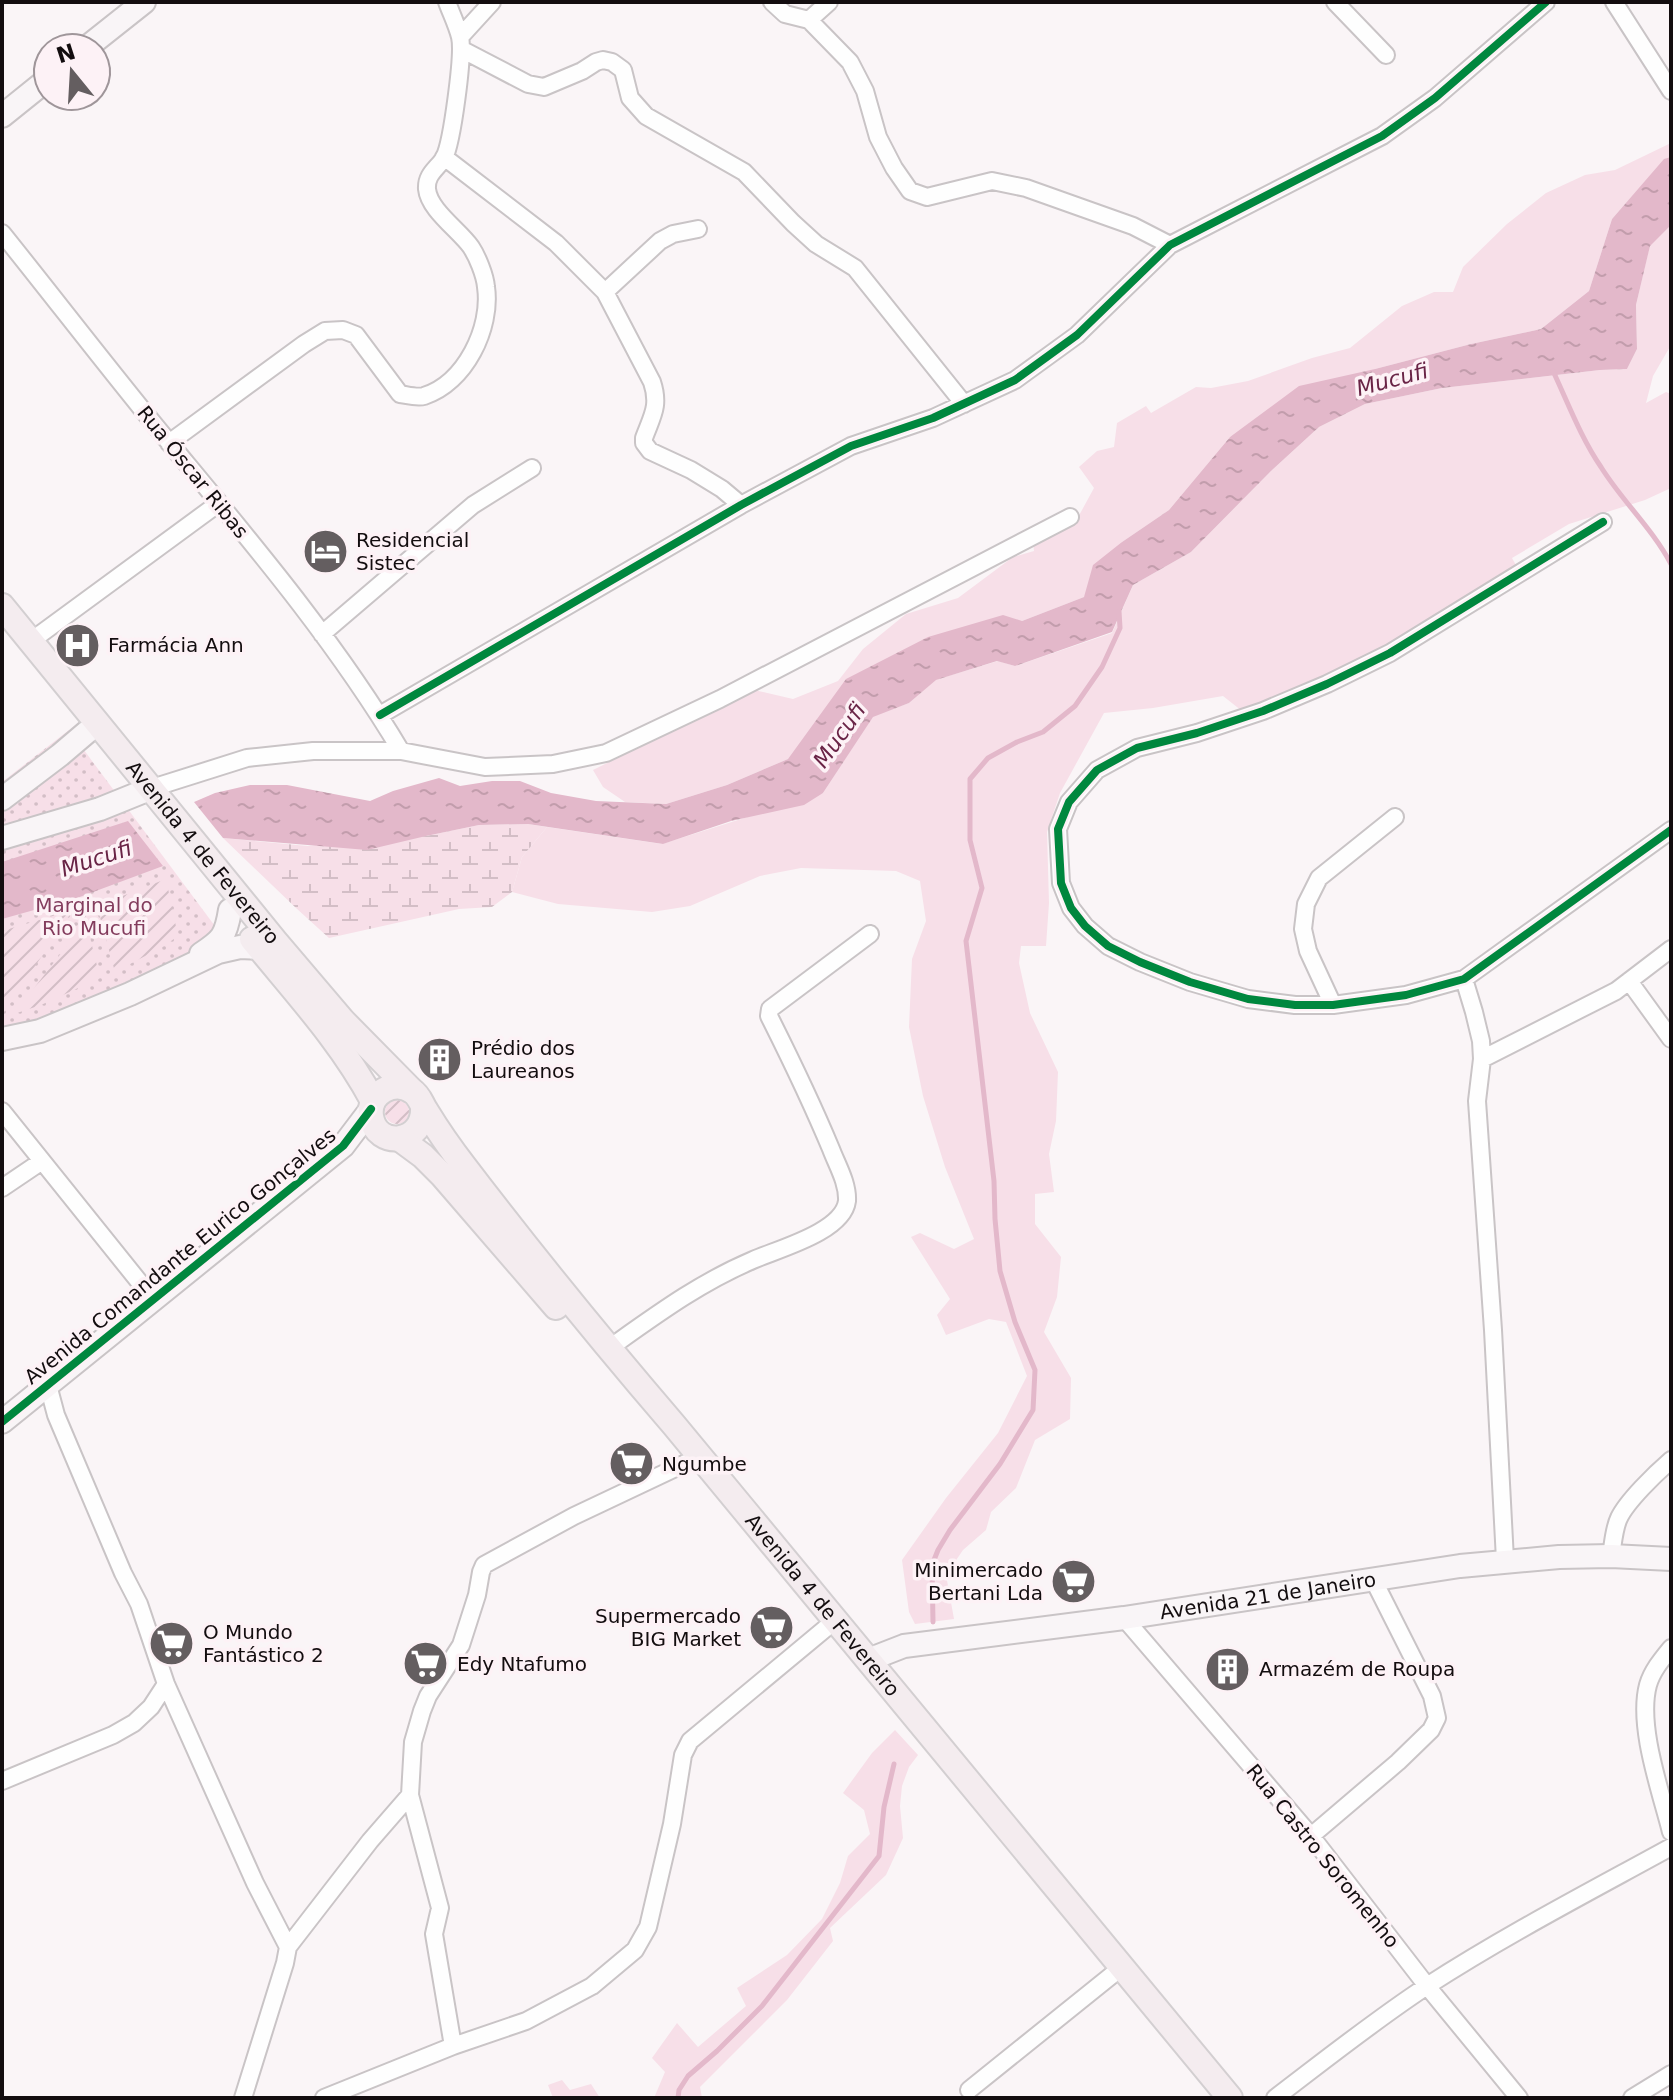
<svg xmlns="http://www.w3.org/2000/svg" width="1673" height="2100" font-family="'DejaVu Sans',sans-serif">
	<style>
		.grass { fill: #f7dfe8 }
		.wetland { fill: url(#wetland-marsh) }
		.park { fill: url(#park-dots) }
		.garden { fill: url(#garden-furrows) }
		.water { fill: url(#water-ripples) }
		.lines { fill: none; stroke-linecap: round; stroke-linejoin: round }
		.stream { stroke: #e3b8ca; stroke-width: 5 }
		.street-casing { stroke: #c9c4c6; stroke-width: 20 }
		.secondary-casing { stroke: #c9c4c6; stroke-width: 26 }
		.primary-casing { stroke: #d3cfd1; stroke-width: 28 }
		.street { stroke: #fefefe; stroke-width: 16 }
		.secondary { stroke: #f9f5f7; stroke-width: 22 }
		.primary { stroke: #f4ecef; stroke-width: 24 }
		.cycleway-casing { stroke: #fdf2f6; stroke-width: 13 }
		.cycleway { stroke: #00873e; stroke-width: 8 }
		.labels { text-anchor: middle; stroke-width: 7; stroke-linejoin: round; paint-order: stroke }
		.street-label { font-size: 20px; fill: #130d0f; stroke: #fdf2f6 }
		.poi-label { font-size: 20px; fill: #130d0f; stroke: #fdf2f6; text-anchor: start }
		.park-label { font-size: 20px; fill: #833c5d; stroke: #fdf2f6 }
		.water-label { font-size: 22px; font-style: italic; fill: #692446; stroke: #fdf2f6 }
	</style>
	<defs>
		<pattern id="wetland-marsh" width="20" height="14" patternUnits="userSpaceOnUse" patternTransform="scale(2)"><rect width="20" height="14" fill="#f7dfe8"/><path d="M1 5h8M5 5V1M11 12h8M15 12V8" fill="none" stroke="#d3bec6"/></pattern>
		<pattern id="park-dots" width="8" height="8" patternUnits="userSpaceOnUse" patternTransform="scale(2)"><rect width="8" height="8" fill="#f7dfe8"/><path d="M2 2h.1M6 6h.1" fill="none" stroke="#d3bec6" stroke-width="1.8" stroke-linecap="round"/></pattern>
		<pattern id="garden-furrows" width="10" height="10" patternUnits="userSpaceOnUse" patternTransform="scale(2)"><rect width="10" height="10" fill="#f7dfe8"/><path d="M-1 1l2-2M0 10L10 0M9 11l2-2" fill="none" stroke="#d3bec6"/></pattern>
		<pattern id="water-ripples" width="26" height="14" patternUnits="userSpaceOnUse" patternTransform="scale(2)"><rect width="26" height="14" fill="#e3b8ca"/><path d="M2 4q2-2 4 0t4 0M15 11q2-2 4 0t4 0" fill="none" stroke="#c29dac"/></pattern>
	</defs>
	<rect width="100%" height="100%" fill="#faf5f7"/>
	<path class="grass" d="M1671,143V157L1664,160L1612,219L1589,291L1541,329L1471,344L1375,369L1230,437L1169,510L1122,542L1084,597L1022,621L788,759L727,785L666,804L625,802L603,787L593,770L754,690L793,699L838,681L863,649L906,614L958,598L1013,557L1034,551L1033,542L1076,521L1094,488L1079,467L1097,451L1114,447L1117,423L1146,406L1151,413L1196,387L1211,388L1248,381L1312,358L1350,348L1402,306L1434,292H1453L1463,267L1507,224L1546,193L1585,175L1615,170Z
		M1671,225V345L1653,376L1646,403L1666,392L1671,394V488L1645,500L1569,524L1512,558L1517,567L1390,653L1242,711L1223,696L1153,708L1104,713L1060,793L1047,832L1049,903L1046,946H1021L1019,963L1030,1013L1058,1072L1056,1121L1049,1154L1054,1192L1035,1194V1224L1061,1257L1057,1297L1044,1332L1071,1378L1070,1419L1035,1440L1016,1488L991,1512L986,1530L963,1550L946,1575L954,1619L915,1624L909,1612L902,1560L946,1498L998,1433L1027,1376L1006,1322L989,1319L946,1335L937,1315L950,1299L911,1237L920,1233L954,1249L974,1239L945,1167L923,1096L909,1027L912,959L926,921L920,881L896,871L801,868L760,876L690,906L652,912L558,904L512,892L522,857L547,827L662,844L823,793L873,716L909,703L935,680L998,661L1015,666L1112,633L1133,585L1191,552L1271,471L1319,427L1365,404L1442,388L1600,370L1627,369L1637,349L1636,305L1650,245Z
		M895,1730L918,1755L909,1767L902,1786L900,1806L903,1838L886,1875L830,1928L833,1941L787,2000L700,2087L702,2098H654L665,2072L652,2058L677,2023L698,2047L746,2006L737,1988L787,1955L822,1919L840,1883L848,1856L870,1834L864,1810L843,1793L872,1753Z
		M562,2080L570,2090L591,2084L600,2098H553L548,2085Z"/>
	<path class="wetland" d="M528,824L547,827L522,857L512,892L492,907L459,909L329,938L296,908L223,838L308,846L426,836L479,825Z"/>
	<path class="park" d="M69,730L238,957L55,1033L2,1050V782Z"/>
	<path class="garden" d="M166,879L178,936L164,946L115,972L97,906Z
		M73,910L2,1015V931Z
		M86,921L100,978L41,1005L14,1014Z
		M385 1112a12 12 0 1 1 24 0a12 12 0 1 1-24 0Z"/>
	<path class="water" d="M1671,157V225L1650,246L1636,305L1637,349L1627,369L1600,370L1442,388L1365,404L1319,427L1271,471L1191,552L1133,585L1112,632L1015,666L997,661L936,680L909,703L873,717L823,793L804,805L731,821L663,844L528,824L479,825L426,836L367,850L223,838L194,802L215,793L250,785H287L370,801L393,791L439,778L460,786L492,781H520L551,793L596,801L666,804L727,785L788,759L846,679L928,637L1003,615L1022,621L1084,597L1093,565L1122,542L1169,510L1230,437L1299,386L1375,369L1471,344L1541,329L1589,291L1612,219L1664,159Z
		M128,821L163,866L77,898L2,919V862Z"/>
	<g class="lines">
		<path class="stream" d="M1553,371C1568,403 1581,438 1601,467C1622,501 1652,528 1671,564
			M933,1622L932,1565L938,1550L950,1530L1000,1464L1033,1410L1035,1370L1015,1322L1000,1271L995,1219L994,1181L966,941L982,888L970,840V779L988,758L1017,742L1043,732L1075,706L1102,667L1120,628L1119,611
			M678,2098L679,2090L688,2076L717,2051L762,2006L879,1856L884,1807L894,1764"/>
		<defs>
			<path id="street" d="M772,2L785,14L809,20L850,62L865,91L878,137L894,168L910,191L927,197L992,181L1026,188L1133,226L1170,245
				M1335,2L1386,55
				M1614,2L1671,91
				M809,20L829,2
				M460,37L492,2
				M461,49L528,84L544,87L582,71L596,62L603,60L612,62L623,70L630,98L646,116L744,172L793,223L816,244L855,268L964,404
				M444,157L556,243L605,292L652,382C660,406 652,416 644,438V443L650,451L691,470L722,489L741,505
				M2,233C59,304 114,376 172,446C253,544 336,642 401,751
				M605,292L660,241L673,234L698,229
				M169,443L304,344L325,331L343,330L356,335L400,394C407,395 417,398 424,396C465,383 492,328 486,287C485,275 477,256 471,247C459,230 429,210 427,189C426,174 437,169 444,158C452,143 464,54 460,37C457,25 451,13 447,2
				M1603,522L1390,653L1327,684L1263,711L1197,733L1137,748L1097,770L1069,802L1058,829L1061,883L1071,908L1085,926L1108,946L1140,962L1190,982L1248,999L1295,1005H1333L1406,995L1464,979L1671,830
				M322,634L473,505L532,468
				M31,641L219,503
				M380,715L741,505L851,446L933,418L1015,380L1077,335L1170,245L1382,136L1435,98L1546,2
				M152,788L247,758L313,751H401L485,767L553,764L606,753L720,699L1070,517
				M1464,979L1474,1012L1481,1041L1482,1059L1477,1101L1493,1330L1505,1560
				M1629,981L1671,1039
				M1333,1005L1308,951L1303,929L1306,904L1319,878L1395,817
				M1482,1059L1616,991L1671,949
				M2,1111L153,1299
				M2,1188L42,1161
				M608,1349C656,1315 699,1283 753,1260C778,1249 843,1232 847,1201C848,1183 837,1165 831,1149C813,1106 793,1064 772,1022L769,1016L770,1009L870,934
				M48,1385L56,1415L123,1573L139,1604L166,1684L255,1883L288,1947
				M1611,1556C1613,1544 1614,1528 1619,1518C1627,1501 1656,1473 1671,1460
				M1124,1618L1311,1836L1427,1986L1519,2098
				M1671,1648C1662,1659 1652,1671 1648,1685C1637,1726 1661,1792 1671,1832
				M2,1781L113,1735L134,1723L151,1707L166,1684
				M410,1795L440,1908L434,1934L453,2046
				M1311,1836L1398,1762L1431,1730L1437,1718L1432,1696L1373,1579
				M969,2090L1112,1975
				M243,2098L285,1963L288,1947L370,1841L410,1795L413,1742L422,1711L428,1696L461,1645L477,1595L481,1572L484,1565L574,1516L686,1463
				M324,2098L453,2046L526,2021L592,1986L635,1950L648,1927L672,1824L683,1755L690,1741L826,1628
				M1275,2098C1325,2060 1375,2020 1427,1986C1506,1935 1589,1892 1671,1847
				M1632,2098L1671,2074"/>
			<g id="secondary">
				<path d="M86,48L144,2"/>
				<path d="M2,116L48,79"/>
				<path d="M2,799L60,755L87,732"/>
				<path d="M2,838L100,809L152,788"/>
				<path d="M201,954C222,940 226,936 230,910"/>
				<path d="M2,1039L40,1031L130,994L218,952L240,947L259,948"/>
				<path d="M2,1422L343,1146L371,1109"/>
				<path id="s1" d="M868,1660L904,1646L1124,1618L1460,1566L1559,1557L1611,1556L1671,1559"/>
			</g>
			<g id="primary">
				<path id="s2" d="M2,606L275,941L343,1021L412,1091"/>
				<path d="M252,939C295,992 341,1041 373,1101"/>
				<path id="s3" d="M423,1107C425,1144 376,1150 371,1116C368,1093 394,1079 412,1091C420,1096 421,1104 426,1111C437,1129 450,1148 464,1166C531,1254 601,1340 674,1425L1230,2098"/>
				<path d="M400,1139L423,1156L442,1175L556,1307"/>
			</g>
		</defs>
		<use href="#street" class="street-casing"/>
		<use href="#secondary" class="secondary-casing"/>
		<use href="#primary" class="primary-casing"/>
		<use href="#street" class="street"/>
		<use href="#secondary" class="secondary"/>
		<use href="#primary" class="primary"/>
		<defs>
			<path id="cycleway" d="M1603,522L1390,653L1327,684L1263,711L1197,733L1137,748L1097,770L1069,802L1058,829L1061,883L1071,908L1085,926L1108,946L1140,962L1190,982L1248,999L1295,1005H1333L1406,995L1464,979L1671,830
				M380,715L741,505L851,446L933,418L1015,380L1077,335L1170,245L1382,136L1435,98L1546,2
				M2,1422L343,1146L371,1109"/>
		</defs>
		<use href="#cycleway" class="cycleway-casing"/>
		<use href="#cycleway" class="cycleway"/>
	</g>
	<defs>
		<symbol id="hotel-disc" viewBox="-11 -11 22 22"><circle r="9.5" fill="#645e60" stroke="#fdf2f6"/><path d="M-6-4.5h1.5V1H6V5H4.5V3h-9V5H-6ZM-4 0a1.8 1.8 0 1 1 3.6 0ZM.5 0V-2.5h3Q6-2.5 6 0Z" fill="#fff"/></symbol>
		<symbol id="hospital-disc" viewBox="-11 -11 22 22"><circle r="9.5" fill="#645e60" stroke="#fdf2f6"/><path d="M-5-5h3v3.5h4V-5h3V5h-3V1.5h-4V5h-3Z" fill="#fff"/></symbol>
		<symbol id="building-disc" viewBox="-11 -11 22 22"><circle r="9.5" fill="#645e60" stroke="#fdf2f6"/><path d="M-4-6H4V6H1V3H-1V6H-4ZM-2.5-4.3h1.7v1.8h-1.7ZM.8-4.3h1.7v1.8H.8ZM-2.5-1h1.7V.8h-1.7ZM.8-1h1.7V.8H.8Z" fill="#fff"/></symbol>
		<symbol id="supermarket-disc" viewBox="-11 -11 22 22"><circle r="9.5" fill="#645e60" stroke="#fdf2f6"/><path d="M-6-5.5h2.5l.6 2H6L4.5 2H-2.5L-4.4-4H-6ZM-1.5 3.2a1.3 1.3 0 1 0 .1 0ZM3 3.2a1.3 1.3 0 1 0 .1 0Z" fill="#fff"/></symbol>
	</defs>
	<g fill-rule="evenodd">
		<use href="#hotel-disc" x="300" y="526" width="51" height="51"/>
		<use href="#hospital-disc" x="52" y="620" width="51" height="51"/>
		<use href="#building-disc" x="414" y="1034" width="51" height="51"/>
		<use href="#supermarket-disc" x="606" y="1438" width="51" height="51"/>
		<use href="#supermarket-disc" x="1048" y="1556" width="51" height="51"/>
		<use href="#supermarket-disc" x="746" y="1602" width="51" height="51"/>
		<use href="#supermarket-disc" x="146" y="1618" width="51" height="51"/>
		<use href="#supermarket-disc" x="400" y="1638" width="51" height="51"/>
		<use href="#building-disc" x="1202" y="1644" width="51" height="51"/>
	</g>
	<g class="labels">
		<g class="street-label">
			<text transform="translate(193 472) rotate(51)" y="7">Rua Óscar Ribas</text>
			<text dy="7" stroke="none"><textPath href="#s2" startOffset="318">Avenida 4 de Fevereiro</textPath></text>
			<text transform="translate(180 1256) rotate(-39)" y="7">Avenida Comandante Eurico Gonçalves</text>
			<text dy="7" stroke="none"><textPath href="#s1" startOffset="406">Avenida 21 de Janeiro</textPath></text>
			<text dy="7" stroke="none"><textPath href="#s3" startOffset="802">Avenida 4 de Fevereiro</textPath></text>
			<text transform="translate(1323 1856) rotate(51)" y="7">Rua Castro Soromenho</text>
		</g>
		<g class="poi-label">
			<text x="356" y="547">Residencial<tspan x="356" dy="23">Sistec</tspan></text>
			<text x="108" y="652">Farmácia Ann</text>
			<text x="471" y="1055">Prédio dos<tspan x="471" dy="23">Laureanos</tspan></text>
			<text x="662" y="1471">Ngumbe</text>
			<text x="1043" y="1577" text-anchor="end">Minimercado<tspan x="1043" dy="23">Bertani Lda</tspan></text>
			<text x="741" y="1623" text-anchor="end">Supermercado<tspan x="741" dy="23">BIG Market</tspan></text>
			<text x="203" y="1639">O Mundo<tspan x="203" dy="23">Fantástico 2</tspan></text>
			<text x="457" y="1671">Edy Ntafumo</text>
			<text x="1259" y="1676">Armazém de Roupa</text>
		</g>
		<g class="park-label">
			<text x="94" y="912">Marginal do<tspan x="94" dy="23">Rio Mucufi</tspan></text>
		</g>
		<g class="water-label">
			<text transform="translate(1392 379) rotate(-15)" y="8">Mucufi</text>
			<text transform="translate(839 735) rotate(-55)" y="8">Mucufi</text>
			<text transform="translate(96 858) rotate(-18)" y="8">Mucufi</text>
		</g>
	</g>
	<rect width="1673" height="2100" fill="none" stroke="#130d0f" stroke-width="8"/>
	<g transform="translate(72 72) rotate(342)"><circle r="38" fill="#fdf2f6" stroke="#9f969a" stroke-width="2"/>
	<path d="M0-6L14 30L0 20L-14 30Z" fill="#645e60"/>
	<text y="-12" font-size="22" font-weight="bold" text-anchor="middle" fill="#130d0f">N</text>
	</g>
</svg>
